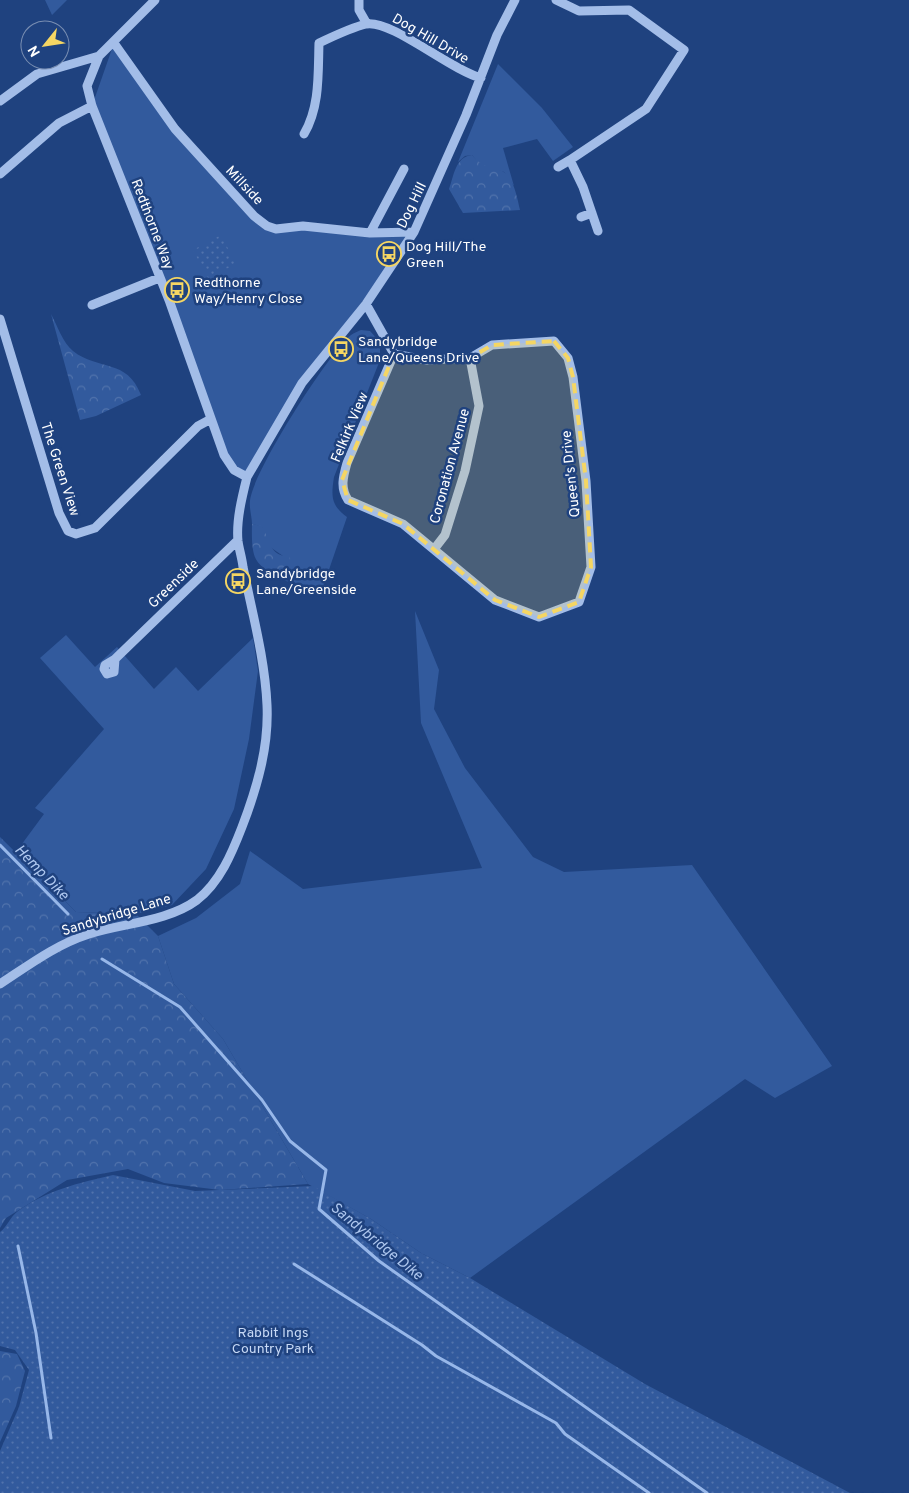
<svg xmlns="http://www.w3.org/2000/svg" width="909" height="1493" font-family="Overpass,sans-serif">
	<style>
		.grass { fill: #325a9d }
		.forest { fill: url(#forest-crowns) }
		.park { fill: url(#park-dots) }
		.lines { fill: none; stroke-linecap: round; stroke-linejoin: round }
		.stream { stroke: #97b7e9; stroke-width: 3 }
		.minor { stroke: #a3bde8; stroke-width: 9 }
		.marked { fill: #f5d663; fill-opacity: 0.2; stroke: #f5d663; stroke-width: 4; stroke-dasharray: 10 6; stroke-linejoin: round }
		.labels { text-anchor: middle; stroke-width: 5; stroke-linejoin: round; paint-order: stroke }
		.street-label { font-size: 14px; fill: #fff; stroke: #1f427f }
		.poi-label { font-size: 14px; fill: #fff; stroke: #1f427f; text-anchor: start }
		.park-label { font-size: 14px; fill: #c7d9f6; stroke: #1f427f }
		.water-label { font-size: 15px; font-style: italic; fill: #aec7ef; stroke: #1f427f }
	</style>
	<defs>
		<pattern id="forest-crowns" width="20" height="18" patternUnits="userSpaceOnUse" patternTransform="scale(1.25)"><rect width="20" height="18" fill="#325a9d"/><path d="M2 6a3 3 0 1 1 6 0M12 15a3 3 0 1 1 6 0" fill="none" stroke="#5173ac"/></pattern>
		<pattern id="park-dots" width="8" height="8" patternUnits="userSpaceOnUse" patternTransform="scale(1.25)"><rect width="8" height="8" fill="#325a9d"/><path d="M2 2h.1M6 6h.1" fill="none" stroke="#5173ac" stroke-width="1.8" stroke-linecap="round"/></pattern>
	</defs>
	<rect width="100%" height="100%" fill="#1f427f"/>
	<path class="grass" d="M45,0H67L52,15Z
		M114,43L175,129L267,226L414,232L302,383L247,477L234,470L92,106Z
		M498,64L542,108L573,147L553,161L537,139L503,148L514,186L504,172L480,165L472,155L465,156L458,162Z
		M361,330L370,331L380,342V360L334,477C331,497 331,505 347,517L320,596L290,583L297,576L283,556L270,547L262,527L252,524C252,517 249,508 250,501C252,473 328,354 351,335C354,333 358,331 361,330Z
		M415,611L439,670L434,709L465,768L533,857L564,872L692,865L832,1066L775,1098L745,1079L470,1278L421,1253L371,1219L308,1184L223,1039L174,984L158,936L196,918L240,884L250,851L303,889L482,868L421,723Z
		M66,635L95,667L117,647L154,689L176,667L198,691L253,638L258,671L249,739L234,809L206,869L172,905L136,914L76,912L16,852L44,814L35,808L104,729L40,658Z"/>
	<path class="forest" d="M472,155C483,168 488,165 502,171C514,177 517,198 520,210L463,213L449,189C454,176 455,157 472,155Z
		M51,314C57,325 63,343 73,351C98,371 127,358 141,395L96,416L80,420Z
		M252,524L262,526C270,539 269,557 289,556L297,576L290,583C256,564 251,566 252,524Z
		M0,837L76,912L136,914L158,936L174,984L223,1039L308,1184L220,1190L164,1183L128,1169L67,1180L6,1218L0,1228Z
		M0,1351L17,1354L25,1371L16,1406L0,1442Z"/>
	<path class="park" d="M221,235L236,264L208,278L193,250Z
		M113,1175L195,1191L313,1186L371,1219L421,1253L470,1278L645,1384L850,1493H0V1451L19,1407L29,1370L15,1350L0,1346V1232C7,1227 10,1217 18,1211C47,1190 79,1183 113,1175Z"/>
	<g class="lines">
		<path class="stream" d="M0,845L68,914
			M102,959L180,1007L262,1100L290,1141L326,1170L319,1209L379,1261L707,1493
			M18,1246L36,1333L51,1438
			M294,1264L422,1345L436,1356L556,1423L565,1434L649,1493"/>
		<path class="minor" d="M155,0L99,56L87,86L92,106L169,300L224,455L234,470L247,477
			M359,0V10L367,24
			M556,0L579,11L629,10L684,50L646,109L570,160L583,187L598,231
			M114,43L175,129L254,216L267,226L276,229L303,226L370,233L414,232
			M0,101L37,74L99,56
			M304,134C320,107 318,74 319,43C334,36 350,28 366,24C391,19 450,70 481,78
			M558,167L570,160
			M0,174L59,123L92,106
			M581,217L592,213
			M370,233L404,169
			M366,304L394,354L347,463C343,477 340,488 348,500L403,524L495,600L539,617L579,602L591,567L586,481L573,377L568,358L554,341L492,345L470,358L426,360L394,354
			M92,305L159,278
			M0,319L59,513L68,531L76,534L95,528L198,426L211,419
			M435,548L445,535L465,471L479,406L470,358
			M115,659L114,672L107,674L104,669L105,665L115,659L238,540
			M0,984C29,965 55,945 89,934C123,923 167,922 197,900C220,882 232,853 242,827C257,788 269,747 267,705C265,659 252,612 243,567C242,558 239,549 238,541C236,521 242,497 247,477L302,383L366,304L414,232L466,115L497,35L515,0"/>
	</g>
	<path class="marked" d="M554,341L568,358L573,377L586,481L591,567L579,602L539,617L495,600L403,524L348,500L342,480L394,354L426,360L470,358L492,345Z"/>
	<defs>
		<symbol id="bus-ring" viewBox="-11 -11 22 22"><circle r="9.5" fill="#1f427f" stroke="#f5d663" stroke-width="1.5"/><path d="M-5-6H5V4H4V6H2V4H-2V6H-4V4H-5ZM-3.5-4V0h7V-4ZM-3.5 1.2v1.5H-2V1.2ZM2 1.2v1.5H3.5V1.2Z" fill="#f5d663"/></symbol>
	</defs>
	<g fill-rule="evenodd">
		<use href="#bus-ring" x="375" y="240" width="28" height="28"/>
		<use href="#bus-ring" x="163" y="276" width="28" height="28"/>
		<use href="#bus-ring" x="327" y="335" width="28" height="28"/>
		<use href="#bus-ring" x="224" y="567" width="28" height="28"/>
	</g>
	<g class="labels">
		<g class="street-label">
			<text transform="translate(431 38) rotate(30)" y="5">Dog Hill Drive</text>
			<text transform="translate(245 185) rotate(47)" y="5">Millside</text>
			<text transform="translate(411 205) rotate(-64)" y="5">Dog Hill</text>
			<text transform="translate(153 224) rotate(69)" y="5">Redthorne Way</text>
			<text transform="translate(349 427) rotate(-67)" y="5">Felkirk View</text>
			<text transform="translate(449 466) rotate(-75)" y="5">Coronation Avenue</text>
			<text transform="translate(61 469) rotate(72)" y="5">The Green View</text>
			<text transform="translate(570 474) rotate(-96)" y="5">Queen's Drive</text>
			<text transform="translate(173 583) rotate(-44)" y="5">Greenside</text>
			<text transform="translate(116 914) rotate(-17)" y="5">Sandybridge Lane</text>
		</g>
		<g class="poi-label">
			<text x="406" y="251">Dog Hill/The<tspan x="406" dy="16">Green</tspan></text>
			<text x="194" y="287">Redthorne<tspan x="194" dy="16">Way/Henry Close</tspan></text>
			<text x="358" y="346">Sandybridge<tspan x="358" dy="16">Lane/Queens Drive</tspan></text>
			<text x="256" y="578">Sandybridge<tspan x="256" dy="16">Lane/Greenside</tspan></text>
		</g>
		<g class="park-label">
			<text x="273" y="1337">Rabbit Ings<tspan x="273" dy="16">Country Park</tspan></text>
		</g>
		<g class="water-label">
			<text transform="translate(42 872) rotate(46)" y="5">Hemp Dike</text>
			<text transform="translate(377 1241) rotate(39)" y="5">Sandybridge Dike</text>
		</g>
	</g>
	<g transform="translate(45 45) rotate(240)"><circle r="24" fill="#1f427f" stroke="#798eb2"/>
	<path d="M0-4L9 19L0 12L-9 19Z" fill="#f5d663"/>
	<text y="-8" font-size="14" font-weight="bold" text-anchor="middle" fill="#ffffff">N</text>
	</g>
</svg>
